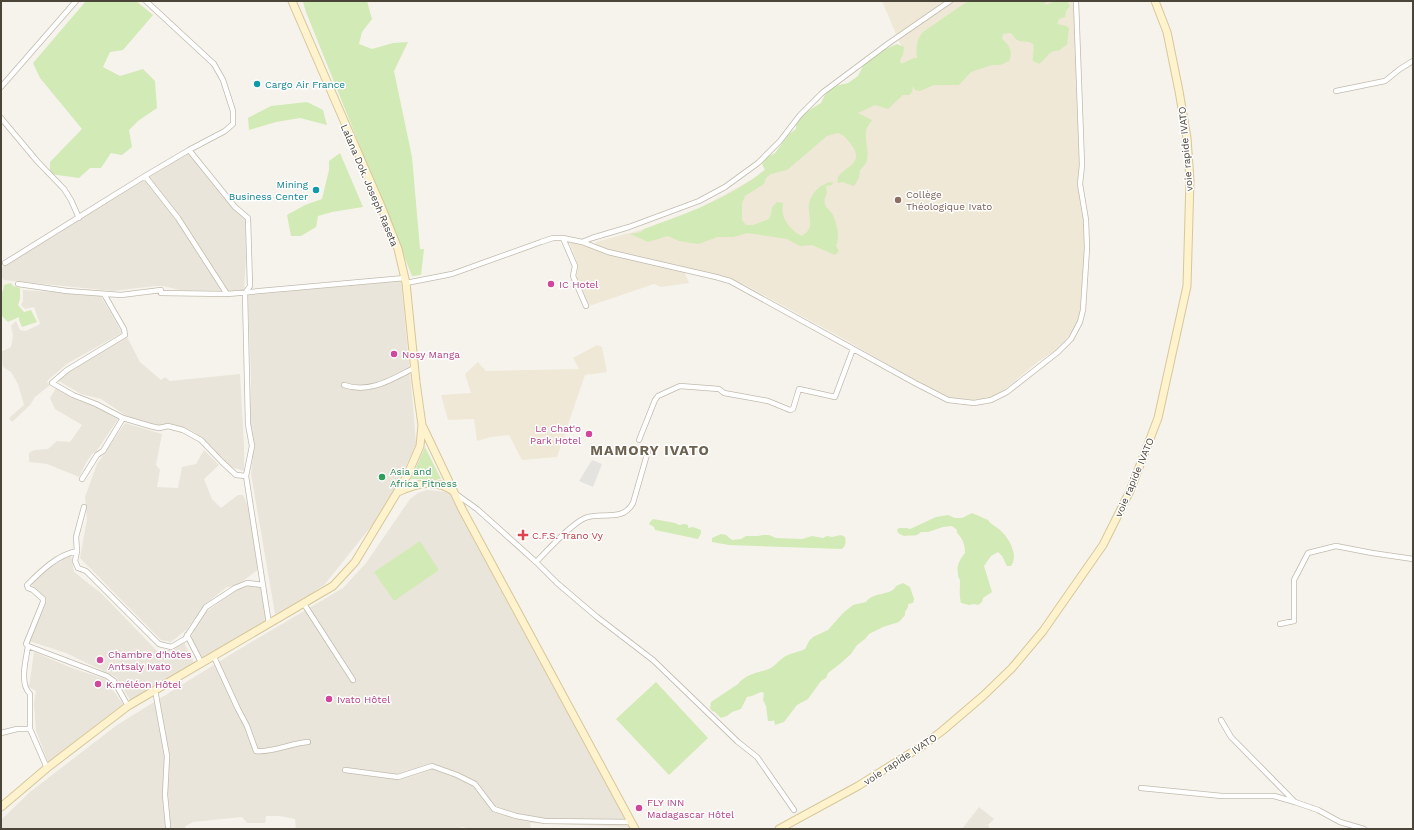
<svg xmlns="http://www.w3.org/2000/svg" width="1414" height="830" font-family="'Work Sans',sans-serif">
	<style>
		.residential { fill: #eae5da }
		.education { fill: #efe8d6 }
		.green { fill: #d2eab5 }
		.parking { fill: #e5e3e0 }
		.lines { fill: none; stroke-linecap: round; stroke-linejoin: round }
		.street-casing { stroke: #c2bbae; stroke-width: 6 }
		.secondary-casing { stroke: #d6c79b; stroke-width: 9 }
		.street { stroke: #fff; stroke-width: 4.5 }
		.secondary { stroke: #fff3cd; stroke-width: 7 }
		.culture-dot { fill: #0f9aa8; stroke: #fff; stroke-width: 1.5 }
		.education-dot { fill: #8d6e63; stroke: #fff; stroke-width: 1.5 }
		.hotel-dot { fill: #d1479c; stroke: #fff; stroke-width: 1.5 }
		.leisure-dot { fill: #2e9e5b; stroke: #fff; stroke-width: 1.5 }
		.health-dot { fill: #e0444e; stroke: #fff; stroke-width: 1.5 }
		.labels { text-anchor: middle; stroke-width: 3; stroke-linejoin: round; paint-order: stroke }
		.culture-label { font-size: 10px; fill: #0d838f; stroke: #fff; text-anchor: start }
		.street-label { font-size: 10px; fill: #4b4439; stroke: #fff }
		.education-label { font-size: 10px; fill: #785e54; stroke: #fff; text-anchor: start }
		.hotel-label { font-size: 10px; fill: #b23c85; stroke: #fff; text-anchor: start }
		.leisure-label { font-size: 10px; fill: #27864d; stroke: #fff; text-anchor: start }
		.health-label { font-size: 10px; fill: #be3a42; stroke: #fff; text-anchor: start }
		.district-label { font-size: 14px; font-weight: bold; letter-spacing: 1px; fill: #6e6250; stroke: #fff }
	</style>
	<rect width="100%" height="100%" fill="#f6f3ec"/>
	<path class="residential" d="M189,153L233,209L245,218L246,256L244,291L180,290L163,286H155L113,291L4,280L1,276V268L62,231L79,218L98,208Z
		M401,281L413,405L416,444L397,485L378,518L325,584L302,601L275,614L251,474L254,444L250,424L251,380L248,295Z
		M23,290L100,295L112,315L122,333L68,363L49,379L47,382L50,385L35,397L30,405L12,422L9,418L24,405L18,384L11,372L3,367L1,352L11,347L13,336L11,326L16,321L20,330L26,331L40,324L34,307L25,309L21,305L23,301Z
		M127,337L140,362L161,380L165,377L170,381L240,374L244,445V471L231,467L194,432L169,423L160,426L131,419L101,399L81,394L57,380L79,365Z
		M56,388L78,400L95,406L118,419L96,452L92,454L87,461L79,477L47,464L29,462V453L34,450L48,449L57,441L70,442L82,425L55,409L50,398Z
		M125,423L162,434L156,465L160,470L157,487L178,488L182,467L196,464L204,450L219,465L204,479L212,499L221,508L238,495H243L250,511L259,569L236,586L227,587L204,605L187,629L171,642L161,640L80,558L87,519L85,497L97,464Z
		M427,490L449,492L514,614L631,827L530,823L531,829H474L461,827L460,829H296L295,819L280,816H266L265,823H247L242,817L193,822L186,826L184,829H1V820L30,792L117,725L238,650L343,588L366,563L410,499L418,493Z
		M71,555L74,572L102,594L158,652L168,650L184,642L194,663L130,700L116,677L66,653L29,641L46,603L44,596L31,584L44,571Z
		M248,585L262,587L268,620L202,658L191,637L203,614L235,591Z
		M34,652L72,668L105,679L123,704L48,762L36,731L34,703L36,691L29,687Z
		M979,807L994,819L988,825L990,829H962Z"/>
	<path class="education" d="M882,1H1074L1080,171L1077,181L1084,220L1085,248L1082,310L1079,321L1069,336L1056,350L1039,361L1004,390L991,398L975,400L950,398L935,391L835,334L745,285L717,275L689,269L685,273L689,283L661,287L654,284L589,306L577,278L578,265L570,244L571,242L594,248L596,242L644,229L700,208L753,179L790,148L902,48Z
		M597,345L602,347L607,372L585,375L557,457L522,460L509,435L491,437L477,441L474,419L448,420L441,395L471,393L465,374L478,362L486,371L579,369L573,358Z"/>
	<path class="green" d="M86,1H136L153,15L123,50L110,52L103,67L120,76L143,69L155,81L157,108L138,121L129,130L132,147L122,155L111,153L101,168H90L79,178L50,174V162L82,129L40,78L33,63Z
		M306,1H367L372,19L362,32L359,44L372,49L393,43L408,42L394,71L412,157L420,249H424L421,275L412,276L306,12L303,2Z
		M968,1H1046L1045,5L1056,1H1067L1070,6L1066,11L1065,17L1059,19L1057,24L1066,26L1069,28C1069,30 1068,32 1068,35C1067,47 1069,43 1058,51C1049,49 1046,60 1039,64L1033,61C1032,55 1035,50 1033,44C1027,40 1022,43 1017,40C1014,38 1014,34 1010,33C1007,33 1005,34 1003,34L1002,39C1010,46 1013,51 1009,61L1000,65H992L971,72L959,85H934L920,91L915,90L913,86L912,92L909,95H903L888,109L875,105L858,113L872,120C870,123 866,128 866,131C864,145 874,159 860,170L859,178L854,186L842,182L838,183C833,168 870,168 850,143C846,138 844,135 838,133L827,136L787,170L771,174L766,178L764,184L745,196L742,203V220L746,225H753L769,219L771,214L772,207L777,202L783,203C783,207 782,210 783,214C784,222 794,233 802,236C806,233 809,231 810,226C811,220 808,211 809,204C811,193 822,182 833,182L832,185L826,186L827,193C825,196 824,200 825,205C827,208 831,212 833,215C837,225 840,236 836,246L839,251L835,255L812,245L800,246L787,239L747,233L734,237H718L698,244L679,241L668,236L648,242L630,234L641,232L644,229C686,214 730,198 765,170L762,164L767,157L775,153L789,134L796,129V124L799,118L806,112L821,103L827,91L839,85L848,83L858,76L863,66L881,51L897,44L904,47L903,55L900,60L901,64L914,58H917C916,49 916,40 923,32Z
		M307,102L323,110L327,125L300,118L276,122L249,130L248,118L271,106Z
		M340,153L363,207L332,212L318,216L316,227L301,236H291L287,215L305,205L322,199L329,170V161Z
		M11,283L13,286L20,288V299L18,305L24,312L31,310L37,322L22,327L19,320V317L8,322L1,315V292L3,291L4,285Z
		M425,447L441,479H411Z
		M972,513L988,520C991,525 996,526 1000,530C1009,538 1019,555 1011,566H1007L1002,556L998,552L991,556L984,566L992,592L983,598L982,602L978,605L974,604L969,605L961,603C959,595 960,588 960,580C959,578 958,577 958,574C956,566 960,559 965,553C965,545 963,539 957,533V530L952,526L943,527L928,532H921C915,538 911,534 904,536L898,533L897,530L899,528H907L910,529L936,517L948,515L955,518H962Z
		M653,519L675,523L679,525L685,524L688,525V528L693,527L701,530V533L698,539L655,530L654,527L649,524L650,522Z
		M721,534L726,535L732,540L741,539L746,536H758L763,535H769L776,538L802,539L812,536L823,538L827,536L832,537L841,535L845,537C846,542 846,545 842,549L729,545L712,542V538Z
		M420,541L439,570L394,601L374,572Z
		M903,583L910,587L914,599L913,603L908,604V607L905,612V615L899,622L883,627L869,634L865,639L857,645L851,654L841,663L828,673L826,678L821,681L808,699L797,705L784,722L775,725L774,720L772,721H768L766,706L763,700L764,693L761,692L752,696L747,697L741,709L732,712L727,716L721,718L715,712L712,711L710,708L711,702L738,684C745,675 756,673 766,670C774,668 778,661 784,657C790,653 799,652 805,649L809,641L813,637L828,630L843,613L853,605L866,602C874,591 892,596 896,586Z
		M656,682L708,738L669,775L616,719Z"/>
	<path class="parking" d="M592,460L602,464L593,487L579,481Z"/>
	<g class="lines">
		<defs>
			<path id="street" d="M1,87L76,1
				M1336,91L1385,81L1400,69L1413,61
				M1,118L37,161L64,189L71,200L79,218
				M189,150L235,207L248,218L250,286L245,293L248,424L252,446L246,476L269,624
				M145,176L178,218L227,294
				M563,238L575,266L573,276L586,306
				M582,242L592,238L629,227L699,201L725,187L758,163L780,141L800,115L822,93L889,43L950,1
				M5,263L145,176L189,150L225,131L233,124V111L223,80L214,64L146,1
				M406,283L452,274L541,242L553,238H563L582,242L608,252L716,277L730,281L915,383L948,400L974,403L991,400L1007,392L1058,352L1071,339L1080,322L1083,310L1087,248L1086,220L1080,184L1082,165L1076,1
				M18,284L67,291L121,295L161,290V293L227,294L405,278
				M104,294L124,329L125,335L67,370L52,383L73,395L96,404L123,418
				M344,385C370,394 392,379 414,368
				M639,440L655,400L658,396L680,386L719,389L724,393L768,401L790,410L793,409L799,389L835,397L853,349
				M82,479L97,455L103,451L123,418L150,426L159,428L168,426L183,430L201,440L222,462L236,475L246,476
				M456,494L477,509L536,562L557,583L597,617L653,660L738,742L757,757L794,810
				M84,507L76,537L77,551C57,555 41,571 27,585L28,588L33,590L43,599V602L26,644L28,646L107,676L114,681L128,706
				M77,551L75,561L78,568L86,571L159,644L171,647L185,639L206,607L235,588L247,583L263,585
				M536,562C548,550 571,524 585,518C602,511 622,523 633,503L648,451
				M304,604L353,680
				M1280,624L1294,621V580L1308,553L1336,546L1372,553L1413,559
				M187,635L202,664
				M28,646C26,660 19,683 30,694V729
				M214,657L238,709L247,726L256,751C272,753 291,743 308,742
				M155,690L167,756L165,795L168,826
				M1221,720L1231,737L1295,802
				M1,733L17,729H30L47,768
				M345,770L398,777L432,766L457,775L475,784L494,809L516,816L545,821L631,822
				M1141,788L1222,796H1274L1295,802L1318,810L1340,822L1364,829"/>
			<path id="secondary" d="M423,427L462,509L635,829
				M398,492C416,484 435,478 453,491
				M1,807L47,768L128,706L333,586L355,562L407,476L420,446L422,425L416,382L406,283L398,249L381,206L292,1
				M779,829L858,786L922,746L942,731L983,696L1012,668L1043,631L1103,545L1130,491L1158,418L1187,286L1190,180L1187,138L1179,91L1167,32L1155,1"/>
		</defs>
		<use href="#street" class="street-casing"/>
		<use href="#secondary" class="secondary-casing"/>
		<use href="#street" class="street"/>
		<use href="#secondary" class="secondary"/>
	</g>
	<g class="culture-dot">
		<circle cx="257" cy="84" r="4"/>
		<circle cx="316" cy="190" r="4"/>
	</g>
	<circle class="education-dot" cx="898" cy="200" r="4"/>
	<g class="hotel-dot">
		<circle cx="551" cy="284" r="4"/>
		<circle cx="394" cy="354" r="4"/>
		<circle cx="589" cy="434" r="4"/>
		<circle cx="100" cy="660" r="4"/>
		<circle cx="98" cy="684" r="4"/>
		<circle cx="329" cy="699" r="4"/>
		<circle cx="639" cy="808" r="4"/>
	</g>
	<circle class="leisure-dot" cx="382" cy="477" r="4"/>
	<path class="health-dot" d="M521 529h4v4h4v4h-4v4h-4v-4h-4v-4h4z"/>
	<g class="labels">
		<g class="culture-label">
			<text x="265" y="88">Cargo Air France</text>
			<text x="308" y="188" text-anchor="end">Mining<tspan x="308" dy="12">Business Center</tspan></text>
		</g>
		<g class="street-label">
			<text transform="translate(1185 149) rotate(-95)" y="4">voie rapide IVATO</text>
			<text transform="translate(370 185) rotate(67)" y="4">Lalana Dok. Joseph Raseta</text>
			<text transform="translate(1134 477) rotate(-67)" y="4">voie rapide IVATO</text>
			<text transform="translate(900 759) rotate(-33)" y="4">voie rapide IVATO</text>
		</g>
		<g class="education-label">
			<text x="906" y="198">Collège<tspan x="906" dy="12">Théologique Ivato</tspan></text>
		</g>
		<g class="hotel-label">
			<text x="559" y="288">IC Hotel</text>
			<text x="402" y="358">Nosy Manga</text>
			<text x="581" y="432" text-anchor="end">Le Chat'o<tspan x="581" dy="12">Park Hotel</tspan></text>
			<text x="108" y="658">Chambre d'hôtes<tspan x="108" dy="12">Antsaly Ivato</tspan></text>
			<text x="106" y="688">K.méléon Hôtel</text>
			<text x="337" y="703">Ivato Hôtel</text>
			<text x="647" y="806">FLY INN<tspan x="647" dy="12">Madagascar Hôtel</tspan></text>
		</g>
		<g class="leisure-label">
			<text x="390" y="475">Asia and<tspan x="390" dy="12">Africa Fitness</tspan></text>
		</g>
		<g class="health-label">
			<text x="532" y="539">C.F.S. Trano Vy</text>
		</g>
		<g class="district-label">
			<text x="650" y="455">MAMORY IVATO</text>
		</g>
	</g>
	<rect width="1414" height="830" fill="none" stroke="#4b4439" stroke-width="4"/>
</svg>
